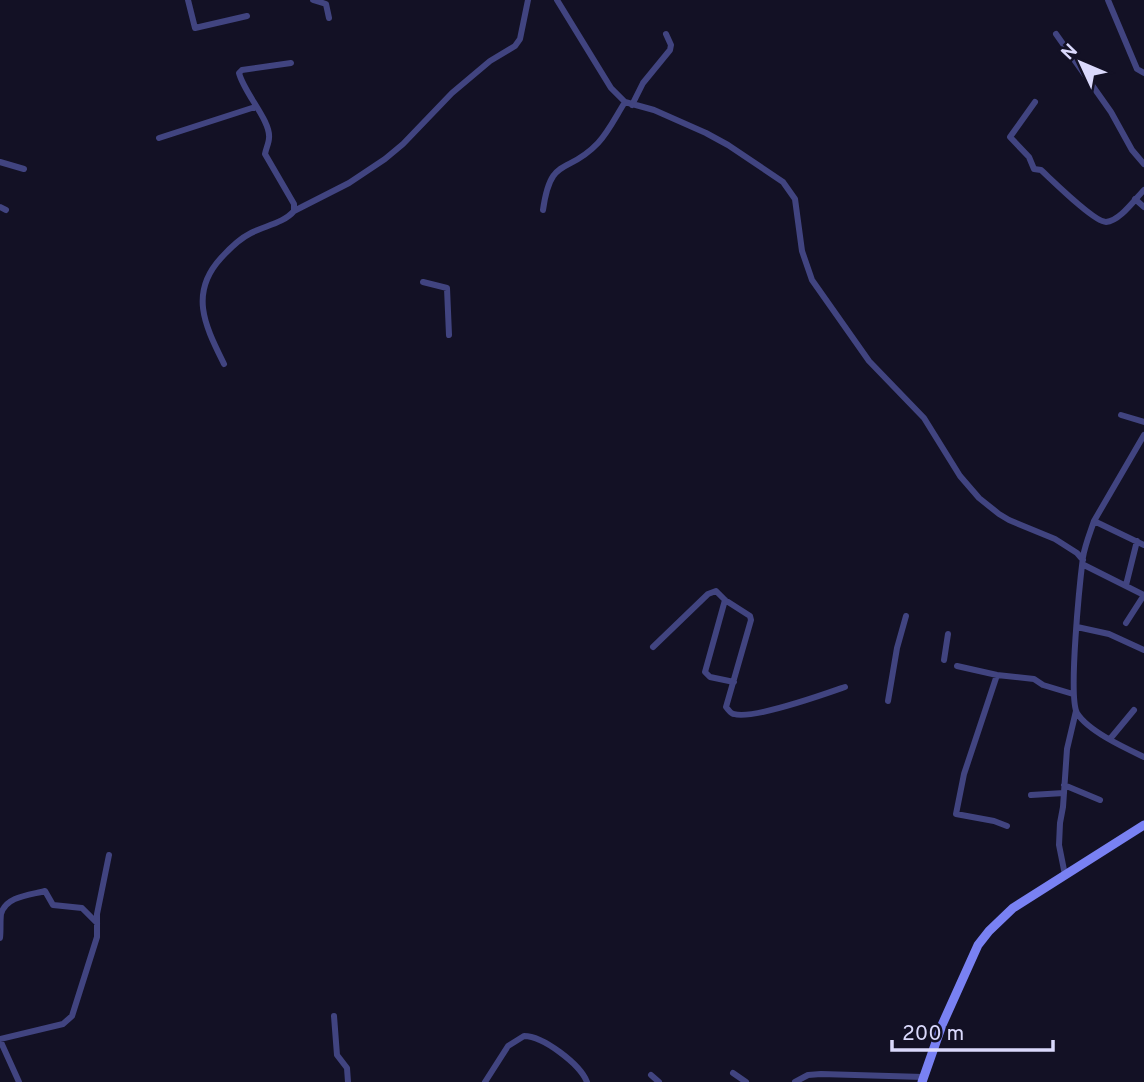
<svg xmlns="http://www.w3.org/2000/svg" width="1144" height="1082" font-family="Overpass,sans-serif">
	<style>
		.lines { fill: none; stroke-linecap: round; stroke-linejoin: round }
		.minor { stroke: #414480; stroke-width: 6 }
		.secondary { stroke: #7981f3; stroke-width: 9 }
	</style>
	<rect width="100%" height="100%" fill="#131125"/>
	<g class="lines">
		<path class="minor" d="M188,0L195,28L247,16
			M313,0L326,4L329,18
			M557,0L611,88L625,102L654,110L706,133L728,145L783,182L795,199L802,251L812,280L869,361L924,418L960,476L979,498L999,514L1009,520L1055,539L1077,553L1083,560
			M1108,0L1137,69L1144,73
			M1056,34L1111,112L1132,150L1144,164
			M291,63L242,70L239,73C244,93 271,121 269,138C269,143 266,148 265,154L294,204V211
			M1035,102L1010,137L1029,157L1034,169L1041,170C1052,180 1094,222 1106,222C1120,221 1135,199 1144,190
			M632,105L643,83L670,50L671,45L666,34
			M159,138L255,107
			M0,162L24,169
			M1135,199L1144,207
			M0,207L6,210
			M543,210C551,154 567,176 598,143C609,131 616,116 625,102
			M423,282L447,288L449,335
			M224,364C206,327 188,294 221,258C230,248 239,239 251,233C264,226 284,223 294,211L349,183L385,159L403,144L452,93L490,61L515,46L520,39L528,0
			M1121,415L1144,422
			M1144,435L1094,521C1090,533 1085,545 1083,557C1080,581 1068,696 1077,713C1088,731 1125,748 1144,757
			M1094,521L1144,545
			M1084,565L1144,595L1126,623
			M1126,585L1137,541
			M725,600L705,672L710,677L734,682
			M1077,627L1109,634L1144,650
			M653,647L708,594L716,591L725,600L750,616L751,620L726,707C728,709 731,714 734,714C753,720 825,694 845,687
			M944,660L948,634
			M957,666L997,675L1034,679L1043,685L1073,694
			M997,675L964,774L956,814L994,821L1007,826
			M888,701L897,648L906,616
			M1110,739L1134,710
			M1064,785L1100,800
			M1031,795L1064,793
			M1065,875L1059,845L1060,823L1063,807L1067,749L1076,711
			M0,938C1,930 0,922 1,914C6,896 30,895 45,891L53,905L82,908L97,923
			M334,1016L337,1055L347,1068L348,1082
			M0,1039L63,1024L72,1016L97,937V914L109,855
			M0,1040L19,1082
			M733,1073L746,1082
			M651,1075L659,1082
			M485,1082L508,1046L524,1036C543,1036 580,1064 587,1082
			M795,1082L808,1075L821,1074L923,1077"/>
		<path class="secondary" d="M922,1082L942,1025L978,945L989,931L1013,908L1144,825"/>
	</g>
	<g transform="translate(1081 63) rotate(314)" stroke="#131125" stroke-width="5" paint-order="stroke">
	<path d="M0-5L12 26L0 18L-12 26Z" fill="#dad9fc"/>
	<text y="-10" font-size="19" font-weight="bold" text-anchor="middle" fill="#dad9fc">N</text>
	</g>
	<path d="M892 1040v10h161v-10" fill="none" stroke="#dad9fc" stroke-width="3.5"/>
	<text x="902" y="1040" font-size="21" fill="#dad9fc" stroke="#131125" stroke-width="5" paint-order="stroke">200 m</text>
</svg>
